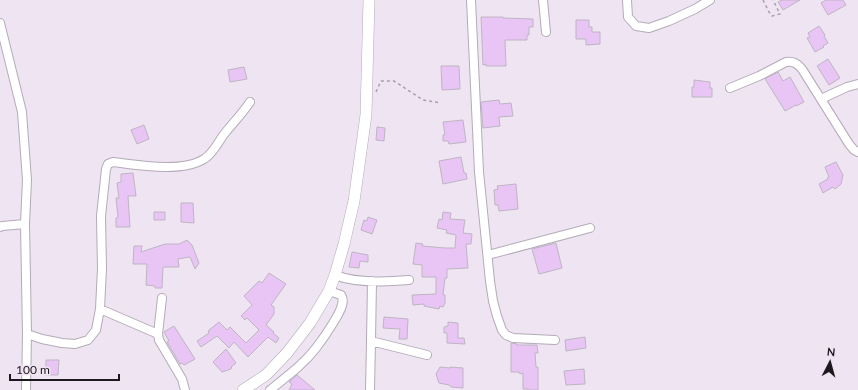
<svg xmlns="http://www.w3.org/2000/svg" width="858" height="390" font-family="Lato,sans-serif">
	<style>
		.building { fill: #e8c5f5; stroke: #beb5c2 }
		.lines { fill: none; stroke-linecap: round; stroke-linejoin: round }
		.street-casing { stroke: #b4abb8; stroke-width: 10 }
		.secondary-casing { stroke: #b4abb8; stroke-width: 12 }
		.path { stroke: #a8a0ab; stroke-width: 1.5; stroke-dasharray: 3 3; stroke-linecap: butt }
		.street { stroke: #fff; stroke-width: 8 }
		.secondary { stroke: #fff; stroke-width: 11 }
	</style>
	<rect width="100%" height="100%" fill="#eee4f2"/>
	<path class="building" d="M782,0H800L783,10L778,2Z
		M826,0H843L846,5L828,15L821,3Z
		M481,17H503V18L533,19V27H529V35H527V40H505L506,66H486V64L483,65Z
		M576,20H589V27H592V32H600V44L586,45V39H576Z
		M819,26L825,35L824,36L828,43L823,46L824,47L815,52L807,38L810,37L808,33Z
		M828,59L840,78L829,85L817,66Z
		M441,66H459L460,89L442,90Z
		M244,67L247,79L230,82L228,70Z
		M778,72L783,81L790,77L804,102L796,106V105L785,111L765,79Z
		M694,80L710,82V88H712V97H692V87H694Z
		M499,100L500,104L511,103L513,116L499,117L500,126L483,128L481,102Z
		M463,120L466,142L449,144L448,141H443V135H445L443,122Z
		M144,125L149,139L137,144L131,130Z
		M377,127L385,128L384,141L376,140Z
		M461,157L464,173H466L467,179L443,184L439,161Z
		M836,162L843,175L841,184L835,189L833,187L823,193L819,184L828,179L827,178L829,177L825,167Z
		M133,173L136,196H128L130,227H116V218L118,217L116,198H119L117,183L121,182V174Z
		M516,184L518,209L499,211L498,205H495L494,190L498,189L497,186Z
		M181,203H193L194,223L181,222Z
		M154,212H165V220H154Z
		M443,212L451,213L450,219L465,220L463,233L472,234L471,244H466L468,268L447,269V278H445L443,295H445V303L443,307L440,306L439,309L424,306V304L413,305L412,295L436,294V277H422V265L413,264L416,243L423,244L422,246L445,248H455L456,235L446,233L447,230L437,228L439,219L442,220Z
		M368,217L377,220L372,234L361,230L364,220L367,221Z
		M187,240L192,245L199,263L195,269L190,257L178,259L179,267H163L162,288H155V286L146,285L147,264H133L134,246H142L141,252L165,244H179Z
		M556,243L562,268L539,274L532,249Z
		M352,252L368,255V262L360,261L359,268L349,267Z
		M269,273L286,284L271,305L274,307V314L266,325L274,332L273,333L279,338L276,343L268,337L248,357L234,342L229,348L217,336L201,347L197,341L209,333L208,331L219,322L227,330L230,327L246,343L259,330L247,318L245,320L241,316L252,305L244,296L259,281L262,283Z
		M384,317L408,319L407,339H399L400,329L383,328Z
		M448,322L458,323V338H464L465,344L447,343V333H444V327L448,326Z
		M174,326L195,359L184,365L182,363L180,364L167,342L169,341L164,332Z
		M585,337L586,348L566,351L565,340Z
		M511,343L517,344V345H537L538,353H535L536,367H538V390H528V389H523V373L520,374L519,372H511Z
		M226,349L236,363L232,366L231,369L222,372L213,362Z
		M46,360H59L58,375H46Z
		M440,367L450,368V367L463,368V388L451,387L449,385L439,383L436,374Z
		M584,369L585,384L566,385L564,371Z
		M297,375L315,390H289L292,384L289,382Z"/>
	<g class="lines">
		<defs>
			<path id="street" d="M471,0L479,172L490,281L493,301L497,316L502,330L506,335L513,338L555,340
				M543,0L546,32
				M627,0L628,17L636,26L649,28L669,21L695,9L710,0
				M0,23L22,112L27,180L25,224L27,334L26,390
				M730,88L759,76L786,62C793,61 797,63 802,69L849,144L854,150L858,152
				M821,99L847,87L858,84
				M0,227L2,226L25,224
				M488,255L590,228
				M335,275C355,283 387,282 409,280
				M162,298L158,334L159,340L182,379L185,390
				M100,309L158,334
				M27,334L42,339L62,343L75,344L88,340L96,330L100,309L102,268L101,216L106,169L108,164L113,162C138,165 182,173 204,159C213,154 218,142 225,133C233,123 242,114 250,102
				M371,341L372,281
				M270,390C286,377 303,365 316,348C323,339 329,330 335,320C339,313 346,302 341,295L329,291
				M370,390L371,341L427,355"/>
			<path id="secondary" d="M243,390L266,375L287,353L310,323L329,291L335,275L344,244L354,201L366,115L369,0"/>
		</defs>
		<use href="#street" class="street-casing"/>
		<use href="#secondary" class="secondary-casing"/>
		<path class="path" d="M763,0L769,12L772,16L780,14L773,0
			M376,92L381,81H394L423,100L441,103"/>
		<use href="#street" class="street"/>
		<use href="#secondary" class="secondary"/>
	</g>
	<g transform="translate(830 362) rotate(6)" stroke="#eee4f2" stroke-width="3" paint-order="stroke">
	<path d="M0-3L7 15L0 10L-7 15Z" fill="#1c181d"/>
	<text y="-6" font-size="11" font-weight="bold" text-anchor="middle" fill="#1c181d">N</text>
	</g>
	<path d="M10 374v6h109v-6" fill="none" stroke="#1c181d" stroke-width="2"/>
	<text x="16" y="374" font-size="12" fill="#1c181d" stroke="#eee4f2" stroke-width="3" paint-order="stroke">100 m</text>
</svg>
